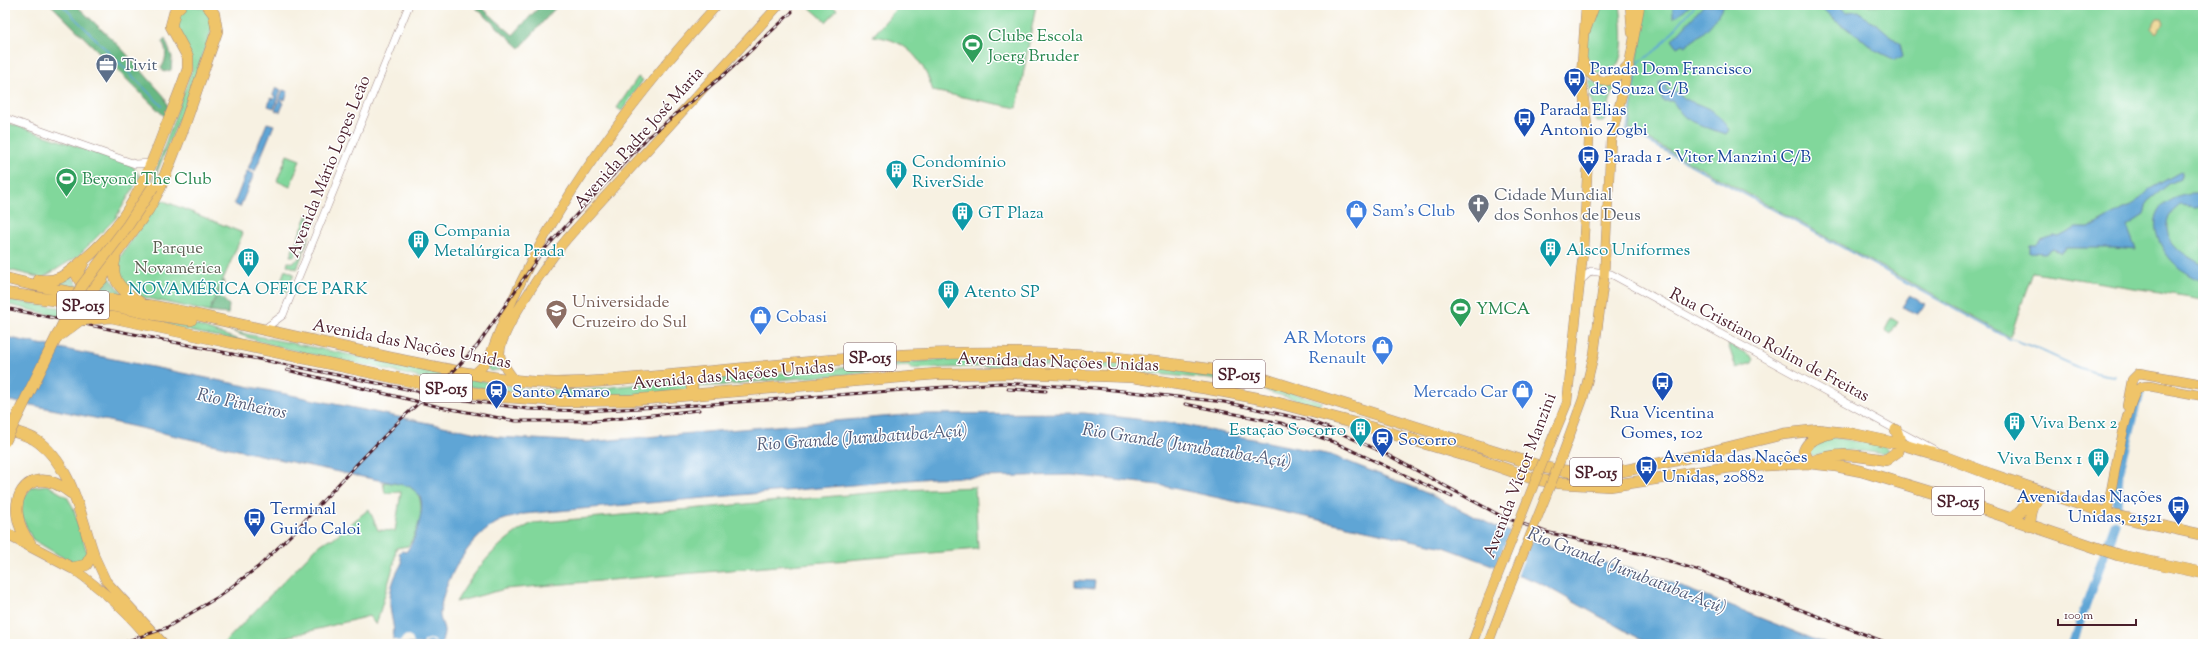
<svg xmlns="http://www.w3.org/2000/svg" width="2208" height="649" font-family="'Sorts Mill Goudy',serif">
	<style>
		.green { fill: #81d79b; stroke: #667b63 }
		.forest { fill: #68b883; stroke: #596c57 }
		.sand { fill: #eeda9e; stroke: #9c7c64 }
		.water { fill: #5fa5d5; stroke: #546280 }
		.pier { fill: #f7f1e2 }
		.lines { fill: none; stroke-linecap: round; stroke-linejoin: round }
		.stream { stroke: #5fa5d5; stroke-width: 1.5 }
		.river { stroke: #5fa5d5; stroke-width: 9 }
		.minor-casing { stroke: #a08886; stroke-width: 8 }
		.major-casing { stroke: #a08886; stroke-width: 10 }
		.highway-casing { stroke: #a08886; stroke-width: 12 }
		.minor { stroke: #fff; stroke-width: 7 }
		.major { stroke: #efc469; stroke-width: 9 }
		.highway { stroke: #efc469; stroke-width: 11 }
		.rail-casing { stroke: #4a1f2b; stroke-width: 3 }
		.rail { stroke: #fff; stroke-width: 1.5; stroke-dasharray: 4.5; stroke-linecap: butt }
		.major-bridge-casing { stroke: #a08886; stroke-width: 10; stroke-linecap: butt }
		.highway-bridge-casing { stroke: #a08886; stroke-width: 12; stroke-linecap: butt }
		.major-bridge { stroke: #efc469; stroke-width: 9 }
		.highway-bridge { stroke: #efc469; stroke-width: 11 }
		.labels { text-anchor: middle; stroke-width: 3; stroke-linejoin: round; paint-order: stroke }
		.shield { fill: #fff; stroke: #80626b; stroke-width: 1 }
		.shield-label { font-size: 16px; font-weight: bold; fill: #4a1f2b }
		.leisure-label { font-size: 17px; fill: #27864d; stroke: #fff; text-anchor: start }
		.service-label { font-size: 17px; fill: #4e5e75; stroke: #fff; text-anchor: start }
		.transit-label { font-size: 17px; fill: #164399; stroke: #fff; text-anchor: start }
		.street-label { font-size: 17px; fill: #4a1f2b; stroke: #fff }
		.culture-label { font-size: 17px; fill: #0d838f; stroke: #fff; text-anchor: start }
		.worship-label { font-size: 17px; fill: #5b616d; stroke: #fff; text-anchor: start }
		.shop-label { font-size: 17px; fill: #366cbe; stroke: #fff; text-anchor: start }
		.park-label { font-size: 17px; fill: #5d5f52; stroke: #fff }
		.education-label { font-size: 17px; fill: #785e54; stroke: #fff; text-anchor: start }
		.water-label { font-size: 18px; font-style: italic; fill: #535b77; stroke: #fff }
	</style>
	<rect width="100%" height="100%" fill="#fff"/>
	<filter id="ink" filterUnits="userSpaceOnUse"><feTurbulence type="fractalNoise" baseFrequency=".025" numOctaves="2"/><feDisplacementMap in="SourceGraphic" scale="8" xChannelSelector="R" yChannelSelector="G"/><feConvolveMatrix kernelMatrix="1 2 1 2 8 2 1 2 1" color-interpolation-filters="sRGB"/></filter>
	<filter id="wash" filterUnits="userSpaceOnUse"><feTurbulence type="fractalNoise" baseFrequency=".012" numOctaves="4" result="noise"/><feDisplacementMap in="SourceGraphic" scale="16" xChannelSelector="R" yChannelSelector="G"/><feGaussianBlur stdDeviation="0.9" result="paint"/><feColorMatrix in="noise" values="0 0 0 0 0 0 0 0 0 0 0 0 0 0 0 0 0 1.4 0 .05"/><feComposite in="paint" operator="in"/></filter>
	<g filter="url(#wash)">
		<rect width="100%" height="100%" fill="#f7f1e2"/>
		<path class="green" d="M807,5H831L837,10L826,22Z
			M899,5H1036L1017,108L933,91C923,60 908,40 873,36Z
			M1598,5H1620C1622,19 1626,55 1616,66C1611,72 1604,74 1597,74C1594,71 1588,67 1586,63C1580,43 1591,22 1598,5Z
			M1644,5H2203V299L2033,272L2010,337L1629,129Z
			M195,6L203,8L209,12L213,26L189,95L152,184L101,256L96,254L151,184L192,69C185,52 159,8 195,6Z
			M638,77L643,80L622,111L617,108Z
			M1589,79L1596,83L1616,80L1604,122H1597L1591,99Z
			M5,122L132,165L140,177L115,219L77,257L42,278L5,269Z
			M287,155L300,160L290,187L277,181Z
			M159,199L243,233L209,312L137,296L117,275L116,263Z
			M308,214L310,215L308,220L314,222L317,219L314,226L305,231L295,256H290Z
			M310,234L297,269L287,265L288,262C303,265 303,243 310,234Z
			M285,270L294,274L287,293L278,288Z
			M5,300L199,326L248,343L101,313L83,314L69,319L5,304Z
			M1891,318L1898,322L1891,334L1885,330Z
			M231,331L503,385L534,389L585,390L687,379L688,389C606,405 508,395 427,379V375L425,379L374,367V365L372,367C325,356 275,350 231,331Z
			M1728,344L1751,356L1753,360L1752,363L1736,368Z
			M496,348L500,370L490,371L487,368Z
			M1009,357L1146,365L1266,384L1323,402L1318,406L1248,386L1210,379L1101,369L1042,365L1008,366Z
			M959,358H999L1000,366L912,369L909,366L873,369L869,373L867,371L865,373L740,383L739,384L697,387L694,383L699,380Z
			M1831,437L1885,446L1888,450L1883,454L1853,450L1812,456L1808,450L1810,447Z
			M383,482C391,483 401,483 408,486C431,495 419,532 408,546L396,548L394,564L376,625L369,616L259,644H223L317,547L329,539H332L369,509L378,530L395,531L401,492L385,493Z
			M47,485L67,497L73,507L88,556L77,566L32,539L17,506L32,487Z
			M975,487L978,549L505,589L456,602C474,571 500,538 533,523L902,490Z"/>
		<path class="forest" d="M51,5H76L122,49L164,96L169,109L166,118Z
			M473,5H479L513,35L539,7L537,5H558L520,48Z
			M165,39L172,57L171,70L164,72L161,68C166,62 168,49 162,42Z
			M71,274L78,285L108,275L127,298L54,285Z
			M223,281H225L219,295L229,305L228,314L209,312Z"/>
		<path class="sand" d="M2157,18H2162L2164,23L2156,34L2151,28Z"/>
		<path class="water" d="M1673,5H1691L1673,18Z
			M1704,5H1724C1713,25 1704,34 1685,46L1682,44L1677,47L1672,40Z
			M1819,5H1841L1842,9L1847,12L1859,11L1869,21L1877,24L1900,44L1903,56L1895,60L1875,50L1859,36L1834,20Z
			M1665,81L1666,90L1678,92C1685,102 1698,103 1709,109C1716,114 1725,123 1729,130L1726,134C1723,134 1689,121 1686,118C1680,114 1677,106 1672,101H1663L1660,94L1659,83Z
			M276,87L281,90L274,108L268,106L271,98L274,99L275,96L273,95Z
			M283,90L288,92L285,100L282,99L281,102L284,103L280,112L275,110Z
			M267,123L274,125L255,171L248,169Z
			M247,171L254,174L240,207L234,204Z
			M2182,171L2180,179L2169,184L2147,202L2144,215L2127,226L2136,250L2115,248H2066L2060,252L2053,249L2045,254L2030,253V245H2036L2041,240L2054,236L2059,237L2076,228H2089L2123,209L2132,206L2148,190Z
			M2192,194H2203V208L2180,205C2177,208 2171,212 2169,216C2159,241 2186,256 2203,265V281C2162,270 2126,201 2192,194Z
			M1909,296L1925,304L1918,314L1902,307Z
			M5,337L497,437L587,442L917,414L1084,413L1180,424L1331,455L1424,492L1496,527L1578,556L1649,574L1826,644H1653L1633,635L1538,582L1444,547L1159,485L1071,475L932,478L524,514C516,517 507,518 500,521C470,536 443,580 440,613C439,620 445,626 444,633C444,637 441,640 442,644H391C398,629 389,616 390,601C390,587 395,575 402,563L399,553L402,551L406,552C414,543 427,507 419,495C417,492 412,489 409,486C274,461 140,425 5,400Z
			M1075,580L1095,581L1094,589L1075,587Z"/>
		<path class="pier" d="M1511,530L1532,538L1517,576L1495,568Z
			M406,635L412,638L414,643L423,644L425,640L430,639L434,640L437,644L430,640L425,644L389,643L391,639L399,641Z"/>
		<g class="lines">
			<path class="stream" d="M62,5L162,106
				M1695,5L1657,50L1639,62L1627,130L2010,339C2046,348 2078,374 2116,376"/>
			<path class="river" d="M2117,508L2119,472L2140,393
				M2072,644L2115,524"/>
		</g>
	</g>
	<g filter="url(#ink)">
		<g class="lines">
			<defs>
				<path id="minor" d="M5,118L135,164L152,163
					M1580,281L1591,271L1611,274L1935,451
					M263,330L283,315L409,5"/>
				<path id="major" d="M1630,5L1632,33
					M1586,30L1595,5
					M1583,60C1586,74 1600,87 1615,78C1620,74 1625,68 1629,64
					M474,374L482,367L491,353C538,222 624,108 717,5
					M515,381C510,373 500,363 500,354C499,330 555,252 572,233L779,5
					M2127,406L2132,380L2139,373L2203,384
					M1546,454L1567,403L1583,253L1589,140L1581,76L1586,5
					M1562,456L1583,399L1594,354L1604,279L1611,140L1629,65L1640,5
					M2107,513C2111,491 2126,402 2138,389C2141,386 2145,386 2149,386L2203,396
					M93,553L106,581L164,644
					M72,568C103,590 130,614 153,644
					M1472,644L1489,597
					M1488,644L1504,601"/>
				<path id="highway" d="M115,259C109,281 124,292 141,303
					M83,263L77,275L82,285L87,287L95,286L102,279L110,262L148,210L160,188L182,132L217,31L214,14L207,5
					M5,278C67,295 131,300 193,314C259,329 326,343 392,358C446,369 501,382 556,383C588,383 619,380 651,377C725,371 799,362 874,357C1007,348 1129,353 1261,378L1546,468L1573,472H1617L1677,460L1783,434L1818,430L1853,434L1904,445L1945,457L1990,474L2112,515L2203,535
					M39,280C57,283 66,275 79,264C127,226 144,185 165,129C173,109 181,90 188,69V57L171,26L175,11L181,5
					M5,293L191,320
					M200,336L429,385L492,396L563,401L632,400L936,374L1023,373L1133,377L1210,389L1267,400L1373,428L1477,459L1534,479L1559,483L1610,486L1731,467L1809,463L1836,466L1861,471L1953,499L2118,555L2203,573
					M695,395L692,390V381L703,374
					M5,429C15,432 25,434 34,439C71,462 80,515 93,553L86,565L72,568L5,533
					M1811,462C1840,451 1857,456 1886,460L1897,452L1899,438L1896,430
					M1809,463L1804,451C1808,440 1821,435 1832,433
					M2009,519C2023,513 2029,503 2028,487
					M2030,526C2030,512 2033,502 2044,493
					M30,543C0,506 26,457 71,493"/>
			</defs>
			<use href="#minor" class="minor-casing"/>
			<use href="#major" class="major-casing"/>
			<use href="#highway" class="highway-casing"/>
			<use href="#minor" class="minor"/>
			<use href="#major" class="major"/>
			<use href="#highway" class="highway"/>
			<defs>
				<path id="rail" d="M5,308L451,398L528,409L583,411L698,405L1000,383L1095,388L1224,402L1307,420L1338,432L1384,453L1503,517L1546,532L1663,559L1702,572L1890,644
					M287,370L440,407L516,421H595L699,410
					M1008,389L1046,391
					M1185,404L1281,423L1336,443L1452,497
					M119,644L166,628L218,597L258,567L295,531L356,465L400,420L448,377L477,346L542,252L648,137L731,69L792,12"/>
			</defs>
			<use href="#rail" class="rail-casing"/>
			<use href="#rail" class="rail"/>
			<defs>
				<path id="major-bridge" d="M1489,597L1546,454
					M1504,601L1562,456"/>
				<path id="highway-bridge" d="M60,335L80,320L111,317L200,336
					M5,441L82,286L128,225L153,187"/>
			</defs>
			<use href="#major-bridge" class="major-bridge-casing"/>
			<use href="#highway-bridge" class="highway-bridge-casing"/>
			<use href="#major-bridge" class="major-bridge"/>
			<use href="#highway-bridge" class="highway-bridge"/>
		</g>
	</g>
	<defs>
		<symbol id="stadium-pin" viewBox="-11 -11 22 30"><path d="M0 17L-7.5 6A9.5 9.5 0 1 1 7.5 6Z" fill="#2e9e5b" stroke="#fff"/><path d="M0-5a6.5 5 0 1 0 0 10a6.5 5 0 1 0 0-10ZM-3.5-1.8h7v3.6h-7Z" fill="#fff"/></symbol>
		<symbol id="office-pin" viewBox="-11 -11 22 30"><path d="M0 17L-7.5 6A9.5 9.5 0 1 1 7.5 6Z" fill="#5c6f8a" stroke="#fff"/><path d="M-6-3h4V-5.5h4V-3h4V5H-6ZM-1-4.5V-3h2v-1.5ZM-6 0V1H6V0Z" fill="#fff"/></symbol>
		<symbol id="bus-pin" viewBox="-11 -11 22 30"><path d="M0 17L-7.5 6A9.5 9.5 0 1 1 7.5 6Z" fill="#1a4fb4" stroke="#fff"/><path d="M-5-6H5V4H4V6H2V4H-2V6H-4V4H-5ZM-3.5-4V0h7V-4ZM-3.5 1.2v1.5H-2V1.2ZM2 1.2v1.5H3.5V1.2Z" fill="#fff"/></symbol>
		<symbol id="building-pin" viewBox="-11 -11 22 30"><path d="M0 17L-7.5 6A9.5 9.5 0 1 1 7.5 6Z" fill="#0f9aa8" stroke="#fff"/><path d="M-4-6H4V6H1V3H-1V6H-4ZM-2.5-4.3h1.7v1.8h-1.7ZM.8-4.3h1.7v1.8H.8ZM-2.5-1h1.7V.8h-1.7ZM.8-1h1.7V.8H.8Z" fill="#fff"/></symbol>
		<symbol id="church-pin" viewBox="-11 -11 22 30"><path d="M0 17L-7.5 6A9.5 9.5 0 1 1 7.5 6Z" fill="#6b7280" stroke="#fff"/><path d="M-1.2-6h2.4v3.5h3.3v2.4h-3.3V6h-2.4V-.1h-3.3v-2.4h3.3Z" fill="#fff"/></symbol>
		<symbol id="shop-pin" viewBox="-11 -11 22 30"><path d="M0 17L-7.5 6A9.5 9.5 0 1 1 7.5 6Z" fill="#3f7fe0" stroke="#fff"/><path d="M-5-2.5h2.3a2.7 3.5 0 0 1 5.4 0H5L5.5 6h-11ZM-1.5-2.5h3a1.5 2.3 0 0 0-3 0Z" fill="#fff"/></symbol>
		<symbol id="university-pin" viewBox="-11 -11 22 30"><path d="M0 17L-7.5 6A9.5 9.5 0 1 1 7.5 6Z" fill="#8d6e63" stroke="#fff"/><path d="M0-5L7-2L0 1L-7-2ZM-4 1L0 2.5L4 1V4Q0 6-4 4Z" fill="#fff"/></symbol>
		<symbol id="station-pin" viewBox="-11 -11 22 30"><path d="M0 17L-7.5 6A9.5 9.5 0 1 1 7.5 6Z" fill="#1a4fb4" stroke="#fff"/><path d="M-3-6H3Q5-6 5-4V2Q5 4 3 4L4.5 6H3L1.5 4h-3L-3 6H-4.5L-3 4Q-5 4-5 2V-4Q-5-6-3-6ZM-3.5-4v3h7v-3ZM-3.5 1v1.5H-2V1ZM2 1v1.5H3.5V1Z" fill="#fff"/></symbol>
	</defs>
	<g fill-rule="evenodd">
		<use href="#stadium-pin" x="960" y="32" width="25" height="34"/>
		<use href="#office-pin" x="94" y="52" width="25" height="34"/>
		<use href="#bus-pin" x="1562" y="66" width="25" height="34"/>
		<use href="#bus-pin" x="1512" y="106" width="25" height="34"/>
		<use href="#bus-pin" x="1576" y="144" width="25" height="34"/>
		<use href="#building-pin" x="884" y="158" width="25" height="34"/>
		<use href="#stadium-pin" x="54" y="166" width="25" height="34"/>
		<use href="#church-pin" x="1466" y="192" width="25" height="34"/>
		<use href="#shop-pin" x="1344" y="198" width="25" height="34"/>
		<use href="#building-pin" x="950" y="200" width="25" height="34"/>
		<use href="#building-pin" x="406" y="228" width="25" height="34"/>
		<use href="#building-pin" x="1538" y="236" width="25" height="34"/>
		<use href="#building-pin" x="236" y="246" width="25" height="34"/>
		<use href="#building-pin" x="936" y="278" width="25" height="34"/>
		<use href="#stadium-pin" x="1448" y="296" width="25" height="34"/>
		<use href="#university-pin" x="544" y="298" width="25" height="34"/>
		<use href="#shop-pin" x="748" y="304" width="25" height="34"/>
		<use href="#shop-pin" x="1370" y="334" width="25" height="34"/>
		<use href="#bus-pin" x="1650" y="370" width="25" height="34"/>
		<use href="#station-pin" x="484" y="378" width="25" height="34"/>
		<use href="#shop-pin" x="1510" y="378" width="25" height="34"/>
		<use href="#building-pin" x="2002" y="410" width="25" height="34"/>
		<use href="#building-pin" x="1348" y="416" width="25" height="34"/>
		<use href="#station-pin" x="1370" y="426" width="25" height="34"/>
		<use href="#building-pin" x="2086" y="446" width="25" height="34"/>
		<use href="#bus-pin" x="1634" y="454" width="25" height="34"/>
		<use href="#bus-pin" x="2166" y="494" width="25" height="34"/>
		<use href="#bus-pin" x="242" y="506" width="25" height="34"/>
	</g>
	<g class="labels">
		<g class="shield">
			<rect x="57" y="291" width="52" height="28" rx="3"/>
			<rect x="844" y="343" width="52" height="28" rx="3"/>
			<rect x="1213" y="360" width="52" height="28" rx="3"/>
			<rect x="420" y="374" width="52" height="28" rx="3"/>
			<rect x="1570" y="458" width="52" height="28" rx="3"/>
			<rect x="1932" y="487" width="52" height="28" rx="3"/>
		</g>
		<g class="shield-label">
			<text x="83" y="311">SP-015</text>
			<text x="870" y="363">SP-015</text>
			<text x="1239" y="380">SP-015</text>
			<text x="446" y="394">SP-015</text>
			<text x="1596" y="478">SP-015</text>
			<text x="1958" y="507">SP-015</text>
		</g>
		<g class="leisure-label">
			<text x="988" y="41">Clube Escola<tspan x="988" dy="20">Joerg Bruder</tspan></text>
			<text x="82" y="184">Beyond The Club</text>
			<text x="1476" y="314">YMCA</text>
		</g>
		<g class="service-label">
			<text x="122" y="70">Tivit</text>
		</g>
		<g class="transit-label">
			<text x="1590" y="74">Parada Dom Francisco<tspan x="1590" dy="20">de Souza C/B</tspan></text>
			<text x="1540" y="115">Parada Elias<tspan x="1540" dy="20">Antonio Zogbi</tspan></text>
			<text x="1604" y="162">Parada 1 - Vitor Manzini C/B</text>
			<text x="512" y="397">Santo Amaro</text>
			<text x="1662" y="418" text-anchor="middle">Rua Vicentina<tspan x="1662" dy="20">Gomes, 102</tspan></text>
			<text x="1398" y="445">Socorro</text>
			<text x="1662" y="462">Avenida das Nações<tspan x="1662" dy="20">Unidas, 20882</tspan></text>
			<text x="2162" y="502" text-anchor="end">Avenida das Nações<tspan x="2162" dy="20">Unidas, 21521</tspan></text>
			<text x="270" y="514">Terminal<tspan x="270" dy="20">Guido Caloi</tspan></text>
		</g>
		<g class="street-label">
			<text transform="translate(638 137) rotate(-48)" y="6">Avenida Padre José Maria</text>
			<text transform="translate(328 166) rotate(-68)" y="6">Avenida Mário Lopes Leão</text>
			<text transform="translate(412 343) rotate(11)" y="6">Avenida das Nações Unidas</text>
			<text transform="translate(1770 344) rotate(28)" y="6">Rua Cristiano Rolim de Freitas</text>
			<text transform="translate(1058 361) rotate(2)" y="6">Avenida das Nações Unidas</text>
			<text transform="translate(733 374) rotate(-5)" y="6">Avenida das Nações Unidas</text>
			<text transform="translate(1519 475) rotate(-69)" y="6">Avenida Víctor Manzini</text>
		</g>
		<g class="culture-label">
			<text x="912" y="167">Condomínio<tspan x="912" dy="20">RiverSide</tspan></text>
			<text x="978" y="218">GT Plaza</text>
			<text x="434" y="236">Compania<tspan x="434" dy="20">Metalúrgica Prada</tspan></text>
			<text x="1566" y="255">Alsco Uniformes</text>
			<text x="248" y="294" text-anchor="middle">NOVAMÉRICA OFFICE PARK</text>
			<text x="964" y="297">Atento SP</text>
			<text x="2030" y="428">Viva Benx 2</text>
			<text x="1346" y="435" text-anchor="end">Estação Socorro</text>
			<text x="2082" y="464" text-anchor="end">Viva Benx 1</text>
		</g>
		<g class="worship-label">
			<text x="1494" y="200">Cidade Mundial<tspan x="1494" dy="20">dos Sonhos de Deus</tspan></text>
		</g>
		<g class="shop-label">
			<text x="1372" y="216">Sam's Club</text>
			<text x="776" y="322">Cobasi</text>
			<text x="1366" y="343" text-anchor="end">AR Motors<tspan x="1366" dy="20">Renault</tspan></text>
			<text x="1508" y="397" text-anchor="end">Mercado Car</text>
		</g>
		<g class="park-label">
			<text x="178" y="253">Parque<tspan x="178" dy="20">Novamérica</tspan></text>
		</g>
		<g class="education-label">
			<text x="572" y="307">Universidade<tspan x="572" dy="20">Cruzeiro do Sul</tspan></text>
		</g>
		<g class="water-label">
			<text transform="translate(242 403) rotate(12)" y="6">Rio Pinheiros</text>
			<text transform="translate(862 437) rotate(-4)" y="6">Rio Grande (Jurubatuba-Açú)</text>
			<text transform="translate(1187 445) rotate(9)" y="6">Rio Grande (Jurubatuba-Açú)</text>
			<text transform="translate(1627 570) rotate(21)" y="6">Rio Grande (Jurubatuba-Açú)</text>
		</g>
	</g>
	<rect width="2208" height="649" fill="none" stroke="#fff" stroke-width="20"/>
	<path d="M2058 619v6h78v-6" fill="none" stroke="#4a1f2b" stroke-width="2"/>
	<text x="2064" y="619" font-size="12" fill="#4a1f2b" stroke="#ffffff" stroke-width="3" paint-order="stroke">100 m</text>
</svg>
